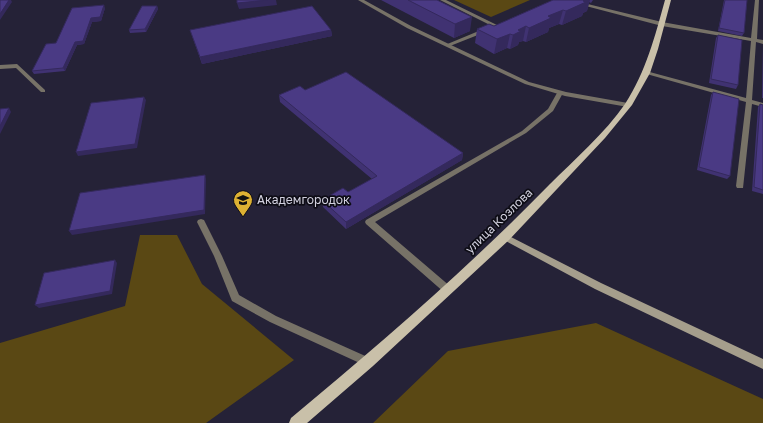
<svg xmlns="http://www.w3.org/2000/svg" width="763" height="423" font-family="'Golos Text',sans-serif">
	<style>
		.forest { fill: #5a4814 }
		.lines { fill: none; stroke-linecap: round; stroke-linejoin: round }
		.service { fill: #777267; fill-rule: evenodd }
		.minor { fill: #777267; fill-rule: evenodd }
		.secondary { fill: #a59e8c; fill-rule: evenodd }
		.primary { fill: #c9c0a9; fill-rule: evenodd }
		.wall { fill: #403272 }
		.shaded-wall { fill: #34295c }
		.building { fill: #4a3a84; stroke: #34295c }
		.labels { text-anchor: middle; stroke-width: 3.5; stroke-linejoin: round; paint-order: stroke }
		.poi-label { font-size: 12px; fill: #d1d0de; stroke: #0e0d16; text-anchor: start }
		.street-label { font-size: 12px; fill: #d1d0de; stroke: #0e0d16 }
	</style>
	<rect width="100%" height="100%" fill="#252237"/>
	<path class="forest" d="M454,0H530L491,17Z
		M140,235H177L202,284L294,360L206,423H0V343L125,306Z
		M596,323L763,399V423H373L448,351Z"/>
	<g class="lines">
		<path class="service" d="M440,0H446L499,26L494,27Z
			M563,0H571L662,22L751,38L755,0H759L757,39L763,40V44L756,42L752,100L763,103V107L752,104L743,188H737L736,186L746,102L643,73L646,71L746,98L751,41L662,26Z
			M486,28L489,30L488,31L450,46L445,45Z
			M17,64L45,90V92H41L16,68L0,69V65Z
			M560,91L563,93L553,111L526,133L375,222L451,287L453,290L451,293L448,294L445,293L366,224L365,222L366,220L522,131L548,109L557,93Z
			M201,219L204,220L222,256L239,295L276,316L372,359L373,362L372,365L368,367L364,365L270,322L232,301L214,256L197,222L198,220Z"/>
		<path class="minor" d="M358,0H364L411,26L529,82L566,92L628,103L631,105L628,107L565,96L525,84L407,28Z"/>
		<path class="secondary" d="M505,234L601,283L763,359V369L595,289L502,239L501,237L502,235Z"/>
		<path class="primary" d="M665,0H671L658,49L650,73L632,105L605,138L509,240L373,366L307,423H289L291,418C380,344 468,268 549,185C574,160 605,133 625,104C646,72 655,36 665,0Z"/>
	</g>
	<path class="wall" d="M381,0H437L470,31L454,38Z
		M553,0H593L591,3L589,2L587,11L583,13L582,16L562,25L559,24L549,28L548,32L526,42L523,41L519,42L518,45L510,49L507,48L494,54L475,43L477,29L494,26Z
		M724,0H747L744,33L742,36L718,31Z
		M157,6L158,9L146,32L130,33L129,30Z
		M105,8L101,21L92,22L84,44L77,45L65,71L34,74L32,71L56,43Z
		M190,30H331L332,36L202,64Z
		M718,35L738,85L736,89L709,83L716,38Z
		M763,45V98H762Z
		M305,90L463,153L462,160L346,229L323,207L322,200L348,192L372,179L280,102L279,95Z
		M713,92L730,176L727,179L697,170L711,95Z
		M760,104L763,105V194L752,191L758,107Z"/>
	<path class="shaded-wall" d="M9,0H11L12,2L0,20V14Z
		M268,0H276L277,5L239,9L237,3Z
		M584,0H590L587,11L583,13L582,16L562,25L566,11Z
		M104,5L105,8L101,21L92,22L84,44L77,45L65,71L63,68L75,42L91,18Z
		M157,6L158,9L146,32L145,29Z
		M563,10L559,24L549,28L548,32L526,42L529,28L548,16Z
		M472,17L470,31L454,38L455,24Z
		M526,26L523,41L519,42L518,45L510,49L513,35L518,30Z
		M331,30L332,36L202,64L200,57Z
		M510,34L507,48L494,54L497,39Z
		M144,97L146,100L137,148L78,156L76,152Z
		M9,108L11,112L0,134V126Z
		M463,153L462,160L346,229V222Z
		M205,175L206,179L205,214L72,235L69,231Z
		M115,260L117,263L112,294L39,308L35,305Z"/>
	<path class="building" d="M0,0H9L0,14Z
		M237,0H268L237,3Z
		M408,0H437L472,17L455,24Z
		M553,0H584L583,1L586,2L566,11L563,10L548,16L551,18L529,28L526,26L518,30L521,31L513,35L510,34L497,39L477,29L489,24L494,26Z
		M725,0H747L744,33L719,28Z
		M104,5L100,17L91,18L83,41L75,42L63,68L32,71L46,44L56,43L72,8Z
		M142,6H157L145,29L129,30Z
		M312,6L331,30L200,57L190,30Z
		M718,35L742,40L738,85L711,79Z
		M346,72L463,153L346,222L322,200L343,188L348,192L377,176L279,95L300,86L305,90Z
		M713,92L739,99L730,176L699,167Z
		M144,97L135,144L76,152L91,103Z
		M760,104L763,105V190L754,187Z
		M9,108L0,126V109Z
		M205,175L204,210L69,231L80,193Z
		M115,260L110,291L35,305L44,273Z"/>
	<defs>
		<symbol id="university-pin" viewBox="-11 -11 22 30"><path d="M0 17L-7.5 6A9.5 9.5 0 1 1 7.5 6Z" fill="#ddb133" stroke="#0e0d16"/><path d="M0-5L7-2L0 1L-7-2ZM-4 1L0 2.5L4 1V4Q0 6-4 4Z" fill="#111"/></symbol>
	</defs>
	<g fill-rule="evenodd">
		<use href="#university-pin" x="232" y="189" width="22" height="30"/>
	</g>
	<g class="labels">
		<g class="poi-label">
			<text x="257" y="204">Академгородок</text>
		</g>
		<g class="street-label">
			<text transform="translate(499 221) rotate(-44)" y="4">улица Козлова</text>
		</g>
	</g>
</svg>
